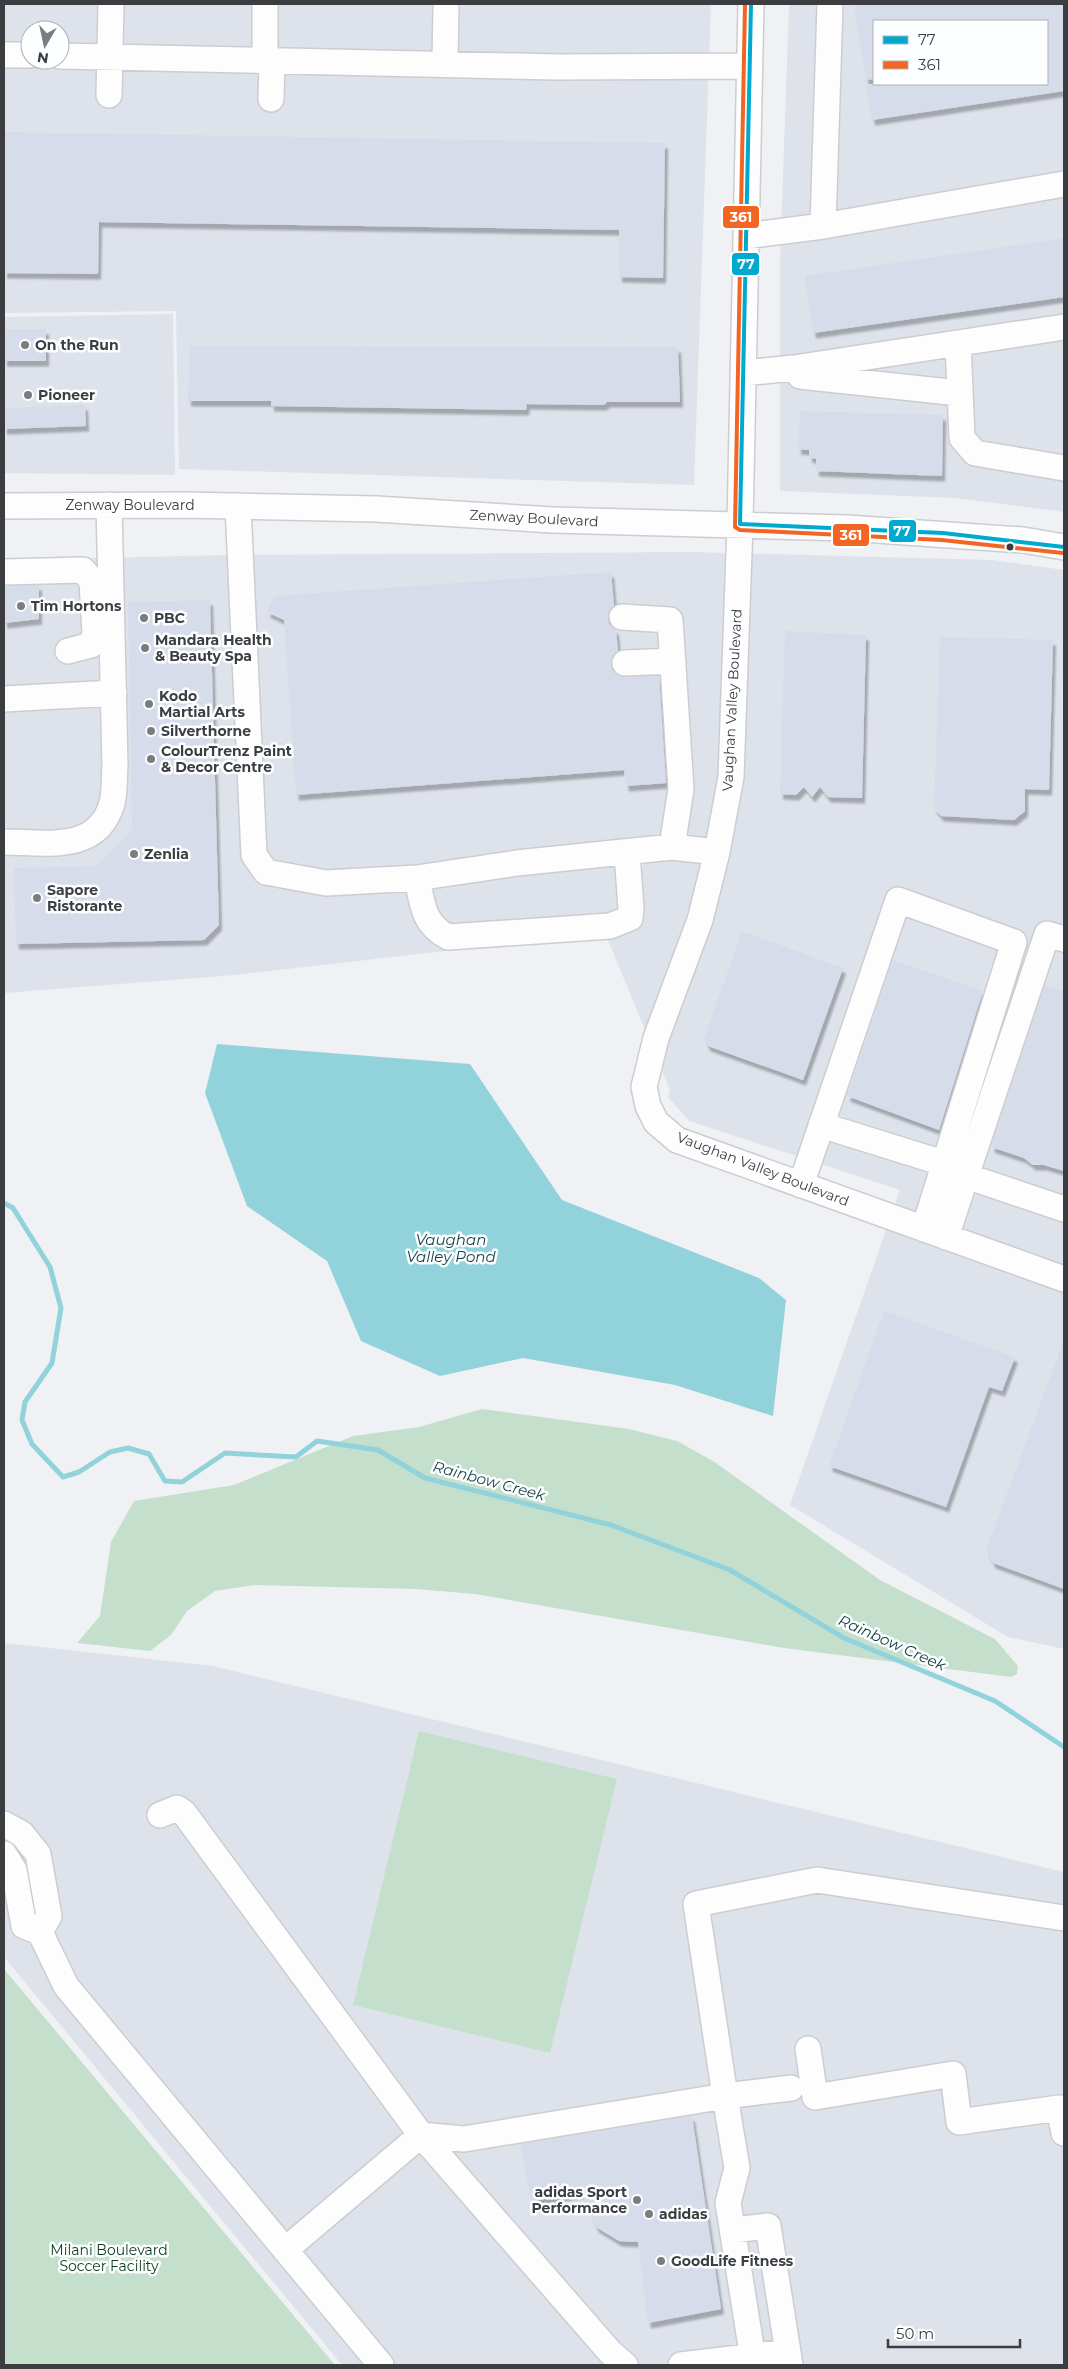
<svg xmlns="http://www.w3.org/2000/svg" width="1068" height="2369" font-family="Montserrat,sans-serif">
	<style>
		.built { fill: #dee2eb; fill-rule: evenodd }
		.green { fill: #c4e0cd }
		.water { fill: #91d2db }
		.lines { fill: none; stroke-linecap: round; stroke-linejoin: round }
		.stream { stroke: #91d2db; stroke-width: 5 }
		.building { fill: #d6dce9; filter: url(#shadow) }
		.minor-casing { stroke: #cccdd0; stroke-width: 28 }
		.minor { stroke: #fdfdfe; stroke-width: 25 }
		.bus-1-casing { stroke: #fdfeff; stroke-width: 8 }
		.bus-2-casing { stroke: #fdfeff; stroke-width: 8 }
		.bus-1 { stroke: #00a9ce; stroke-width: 4 }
		.bus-2 { stroke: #f26522; stroke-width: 4 }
		.poi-dot { fill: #7a7c7f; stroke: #fdfeff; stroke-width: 2 }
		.bus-dot { fill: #3b3d40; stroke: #fdfeff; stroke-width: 2 }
		.labels { text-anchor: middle; stroke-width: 5; stroke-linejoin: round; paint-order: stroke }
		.poi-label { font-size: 14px; font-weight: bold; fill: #3b3d40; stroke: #fdfeff; text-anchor: start }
		.street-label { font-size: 14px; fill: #3b3d40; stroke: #fdfeff }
		.park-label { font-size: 14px; fill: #0c3c1f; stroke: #fdfeff }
		.water-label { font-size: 15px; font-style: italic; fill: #123e43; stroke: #fdfeff }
		.line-badge { stroke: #fdfeff; stroke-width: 2 }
		.badge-label { font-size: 14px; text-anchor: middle; font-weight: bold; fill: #fff }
	</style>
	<defs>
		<filter id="shadow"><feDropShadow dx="3" dy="5.5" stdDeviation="1" flood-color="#0004"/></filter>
	</defs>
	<rect width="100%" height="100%" fill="#f0f1f5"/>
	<path class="built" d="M4,4H711L694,485L179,469L176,311L4,313ZM30,30H60V60H30Z
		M789,4H1064V512L956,498L780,491V260ZM874,21H1047V84H874Z
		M173,314L175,475L4,473V317Z
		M693,552L993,560L1064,570V1649L1008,1637L790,1505L900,1190L689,1121L668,1097L670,1090L605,933L235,975L4,993V560L227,555Z
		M4,1643L213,1666L1064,1872V2365H342L4,1957Z"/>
	<path class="green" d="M482,1409L629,1429L677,1441L713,1461L880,1580L995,1639L1018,1666L1017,1674L1011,1677L784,1648L475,1594L415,1589L254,1585L215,1591L187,1611L171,1635L150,1651L77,1643L100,1616L111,1542L134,1501L234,1485L353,1436L419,1427Z
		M419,1731L617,1779L550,2053L353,2005Z
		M4,1969L335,2365H4Z"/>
	<path class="water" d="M217,1044L470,1064L562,1200L759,1278L786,1300L773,1416L675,1385L523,1358L440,1376L361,1341L327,1261L247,1206L205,1093Z"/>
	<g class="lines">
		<path class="stream" d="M4,1203L13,1208L50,1267L61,1308L52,1363L25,1402L22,1420L32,1444L63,1477L79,1472L110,1452L128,1448L149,1454L165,1481L182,1482L225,1453L296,1457L317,1441L378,1450L425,1478L611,1525L730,1570L844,1638L995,1701L1064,1747"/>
	</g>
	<path class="building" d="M854,4H1064V91L872,120L866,84H1047V21H874V79L866,80Z
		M4,132L665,143L663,278L619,277V230L99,222L98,274L4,273Z
		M1064,238V297L813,333L805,276Z
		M4,329H46V361H4Z
		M190,346L678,347L680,402H607L604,405L527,404L526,410L271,406V401H188Z
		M85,405L86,426L4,429V408Z
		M800,411L943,415L942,476L816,471V459L809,457V450L798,449Z
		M611,572L614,605L608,617L609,624L616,630L618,651L613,656L611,664L613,671L619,676H659L666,783L626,786L624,770L296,795L284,620L267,612L274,596Z
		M39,585V619L4,623V586Z
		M210,600L219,925L204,940L16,944L14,868L97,866L132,829L128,602Z
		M785,631L866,635L862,798L828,797L820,787L812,797L804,787L796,795L780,794Z
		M940,637L1053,640L1049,790L1025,789V811L1014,820L941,816L934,808Z
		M742,931L843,968L803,1080L708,1046L704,1039Z
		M893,960L983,991L939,1130L847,1096Z
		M1045,985L1064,991V1171L1044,1165H1033L1024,1158L991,1147Z
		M884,1311L1015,1357L1002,1391L989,1387L946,1507L829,1466Z
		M1063,1343H1064V1589L993,1563L986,1550Z
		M692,2116L721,2309L648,2323L638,2242L619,2241L596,2227L582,2193L531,2201L521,2144Z"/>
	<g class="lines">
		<defs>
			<path id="minor" d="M751,4L740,524L731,777L717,852L700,920L656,1038L644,1087L648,1106L656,1122L677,1140L1064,1279
				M4,55H30
				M60,56L559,67L750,66
				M265,60V4
				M445,64L446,4
				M109,95L111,4
				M271,99L272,60
				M823,226L1064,184
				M746,236L823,226L830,4
				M958,343L962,438L975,453L1064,468
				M743,373L794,368L1064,327
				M800,376L959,393
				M4,506L184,505L376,509L553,520L847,528L1023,540L1064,547
				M238,506L254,855L266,872L326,883L417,878L517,863L672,847L717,852
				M4,572L83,570L92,581L95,633L91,645L68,651
				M622,617L670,620L681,789L672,847
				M625,663L673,661
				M4,699L114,693
				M4,842C44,842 98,854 112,803C115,791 114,778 115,765L109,505
				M417,878C422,903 423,924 448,937L610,926L630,918L631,909L627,853
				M821,1125L943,1163
				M966,1176L1047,934L1064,939
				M801,1185L898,900L1014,942L924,1229
				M946,1237L966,1176L1064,1209
				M160,1815L177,1808L184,1813L421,2135L610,2352L625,2365
				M4,1824L22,1834L38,1854L49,1916L40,1932
				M4,1854L14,1870L24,1926L40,1932L66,1986L381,2365
				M808,2049L815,2097L953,2074L959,2122L1059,2108L1064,2133
				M791,2088L725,2096L696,1904L817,1880L1064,1918
				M733,2230L768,2226L790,2365
				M285,2250L421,2135L464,2139L725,2096L737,2168L728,2203L754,2365
				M681,2365L788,2352"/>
		</defs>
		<use href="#minor" class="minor-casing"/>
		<use href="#minor" class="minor"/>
		<defs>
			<path id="bus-1" d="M740,524L751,4
				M740,524L943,533L1064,547"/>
			<path id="bus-2" d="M745,4L735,527L740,530L942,540L1063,553"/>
		</defs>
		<use href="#bus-1" class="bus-1-casing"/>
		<use href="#bus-2" class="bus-2-casing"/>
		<use href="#bus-1" class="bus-1"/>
		<use href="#bus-2" class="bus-2"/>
	</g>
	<g class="poi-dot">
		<circle cx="25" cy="345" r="5"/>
		<circle cx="28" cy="395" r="5"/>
		<circle cx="21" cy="606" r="5"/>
		<circle cx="144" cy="618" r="5"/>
		<circle cx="145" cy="648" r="5"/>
		<circle cx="149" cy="704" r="5"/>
		<circle cx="151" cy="731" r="5"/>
		<circle cx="151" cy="759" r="5"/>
		<circle cx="134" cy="854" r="5"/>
		<circle cx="37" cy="898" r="5"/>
		<circle cx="637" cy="2200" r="5"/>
		<circle cx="649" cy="2214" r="5"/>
		<circle cx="661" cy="2261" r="5"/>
	</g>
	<circle class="bus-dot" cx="1010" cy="547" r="4.5"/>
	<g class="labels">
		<g class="poi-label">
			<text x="35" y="350">On the Run</text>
			<text x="38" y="400">Pioneer</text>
			<text x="31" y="611">Tim Hortons</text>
			<text x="154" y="623">PBC</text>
			<text x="155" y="645">Mandara Health<tspan x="155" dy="16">&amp; Beauty Spa</tspan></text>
			<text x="159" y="701">Kodo<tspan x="159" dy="16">Martial Arts</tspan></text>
			<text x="161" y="736">Silverthorne</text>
			<text x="161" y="756">ColourTrenz Paint<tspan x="161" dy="16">&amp; Decor Centre</tspan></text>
			<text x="144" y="859">Zenlia</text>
			<text x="47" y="895">Sapore<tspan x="47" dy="16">Ristorante</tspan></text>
			<text x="627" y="2197" text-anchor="end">adidas Sport<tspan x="627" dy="16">Performance</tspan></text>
			<text x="659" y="2219">adidas</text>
			<text x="671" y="2266">GoodLife Fitness</text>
		</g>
		<g class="street-label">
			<text x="130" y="510">Zenway Boulevard</text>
			<text transform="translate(534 518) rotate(3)" y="5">Zenway Boulevard</text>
			<text transform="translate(732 700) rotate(-87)" y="5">Vaughan Valley Boulevard</text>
			<text transform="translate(763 1169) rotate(21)" y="5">Vaughan Valley Boulevard</text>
		</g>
		<g class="park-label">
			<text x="109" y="2255">Milani Boulevard<tspan x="109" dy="16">Soccer Facility</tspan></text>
		</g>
		<g class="water-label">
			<text x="451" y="1245">Vaughan<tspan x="451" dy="17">Valley Pond</tspan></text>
			<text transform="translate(489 1481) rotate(15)" y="5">Rainbow Creek</text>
			<text transform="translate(892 1643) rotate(24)" y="5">Rainbow Creek</text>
		</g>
	</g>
	<g class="line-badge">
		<rect x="722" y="205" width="38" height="24" rx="5" fill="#f26522"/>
		<rect x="731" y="252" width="29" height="24" rx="5" fill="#00a9ce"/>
		<rect x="888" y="519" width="29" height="24" rx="5" fill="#00a9ce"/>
		<rect x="832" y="523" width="38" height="24" rx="5" fill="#f26522"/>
	</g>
	<g class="badge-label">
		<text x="741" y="222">361</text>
		<text x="746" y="269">77</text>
		<text x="902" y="536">77</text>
		<text x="851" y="540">361</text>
	</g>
	<rect width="1068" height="2369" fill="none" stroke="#3b3d40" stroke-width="10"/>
	<rect x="873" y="20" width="175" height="65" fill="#fdfeff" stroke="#afb1b3"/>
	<rect x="883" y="36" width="25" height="8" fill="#00a9ce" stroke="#afb1b3"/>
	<text x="918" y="45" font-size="15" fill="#3b3d40">77</text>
	<rect x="883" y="61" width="25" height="8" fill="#f26522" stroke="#afb1b3"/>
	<text x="918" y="70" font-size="15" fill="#3b3d40">361</text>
	<g transform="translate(45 45) rotate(189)"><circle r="24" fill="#fdfeff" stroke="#afb1b3"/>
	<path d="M0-4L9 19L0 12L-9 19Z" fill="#7a7c7f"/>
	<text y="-8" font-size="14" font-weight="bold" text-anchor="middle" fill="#3b3d40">N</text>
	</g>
	<path d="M888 2339v8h132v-8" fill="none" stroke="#3b3d40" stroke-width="2.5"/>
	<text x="896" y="2339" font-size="15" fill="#3b3d40" stroke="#fdfeff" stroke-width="4" paint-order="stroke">50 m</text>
</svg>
